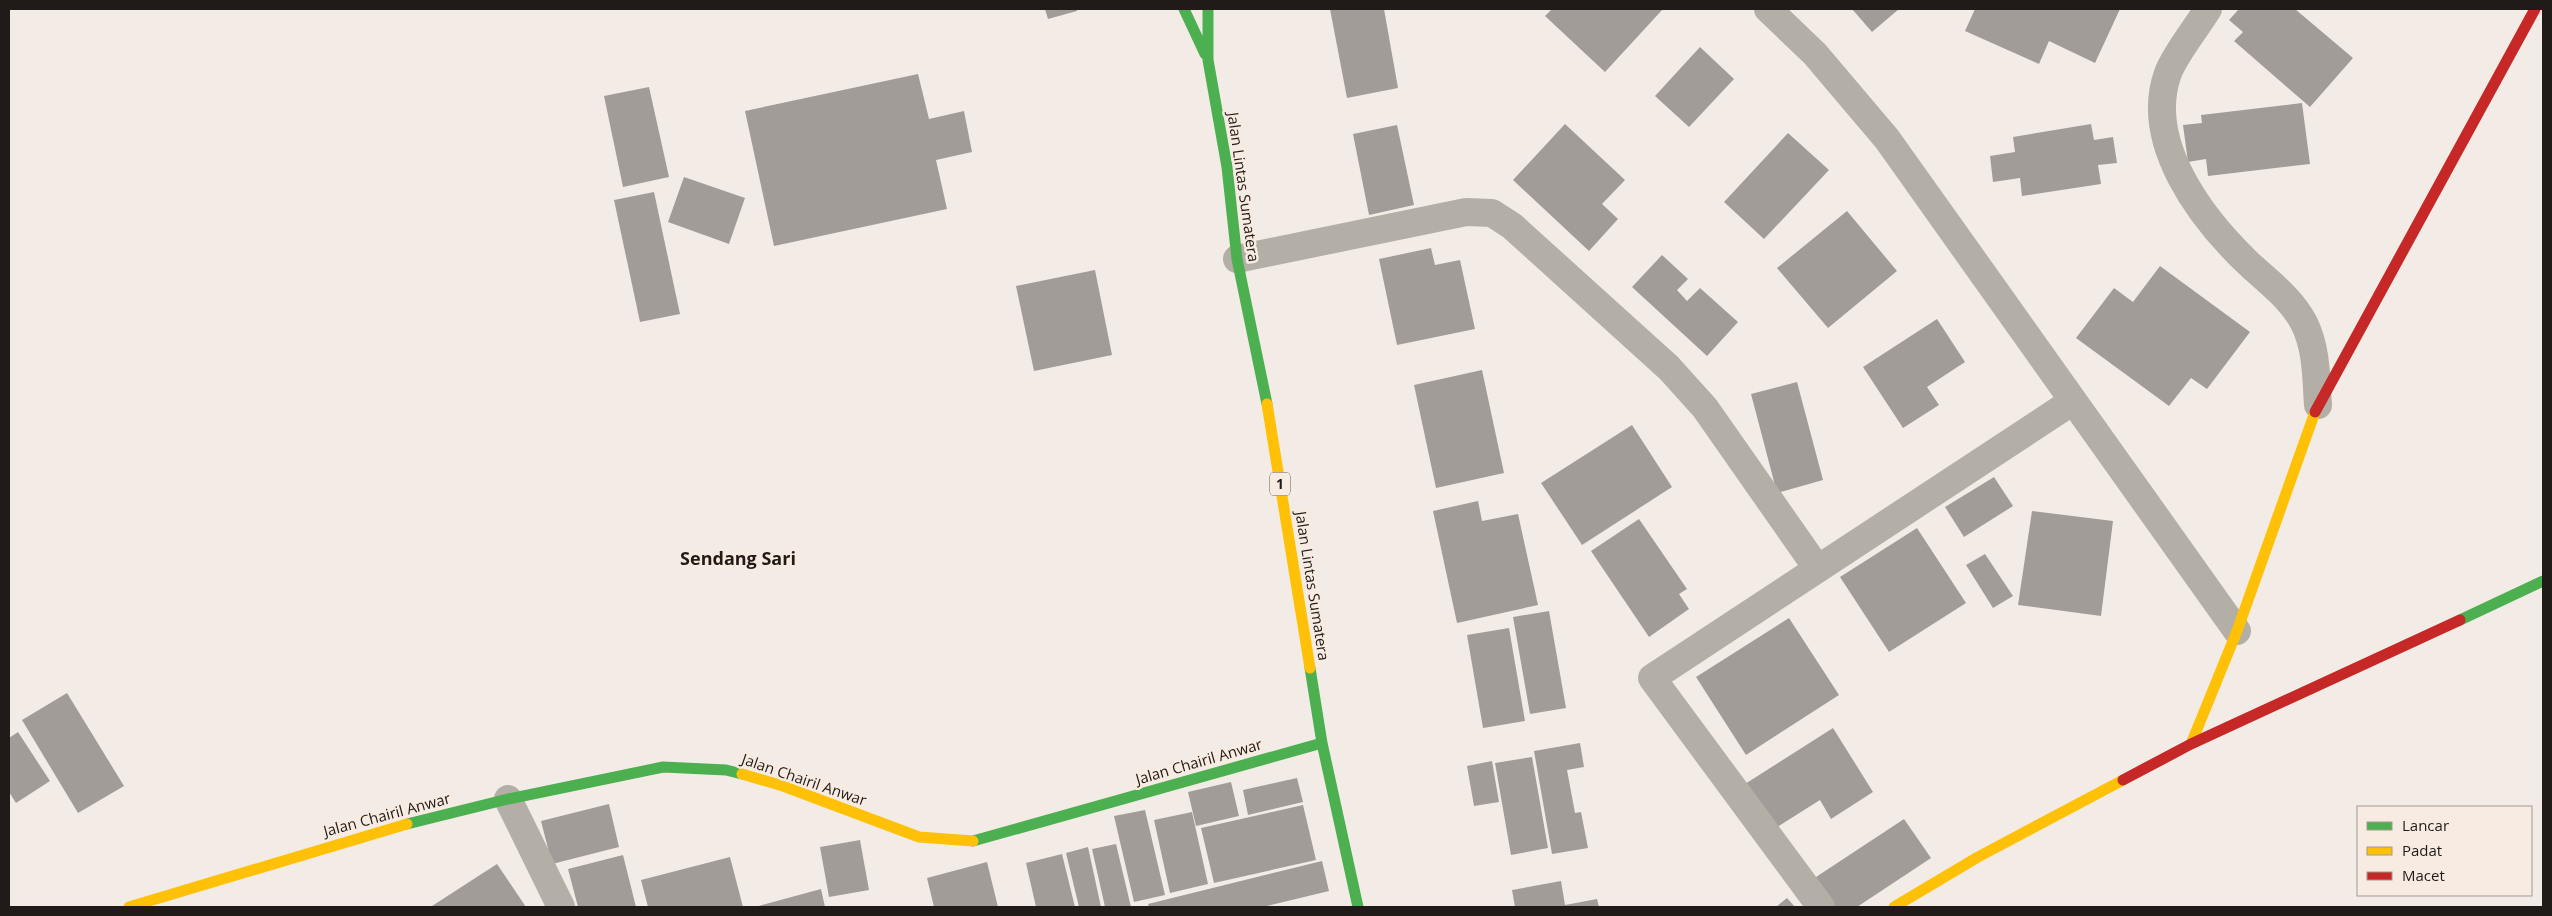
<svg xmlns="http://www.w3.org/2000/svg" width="2552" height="916" font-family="'Open Sans',sans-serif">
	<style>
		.building { fill: #a29c99 }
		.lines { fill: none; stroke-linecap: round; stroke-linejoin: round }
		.street { stroke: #b3aea6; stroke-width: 28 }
		.fast { stroke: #4caf50; stroke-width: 11 }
		.slow { stroke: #ffc107; stroke-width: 11 }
		.jam { stroke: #c62828; stroke-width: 11 }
		.labels { text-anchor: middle; stroke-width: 5; stroke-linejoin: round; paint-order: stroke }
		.shield { fill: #f8ebe1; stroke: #615954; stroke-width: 1 }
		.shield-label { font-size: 14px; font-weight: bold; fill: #201b18 }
		.street-label { font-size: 15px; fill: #201b18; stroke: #f8ebe1 }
		.quarter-label { font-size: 18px; font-weight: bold; fill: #201b18; stroke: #f8ebe1 }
	</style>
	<rect width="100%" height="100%" fill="#f3ece6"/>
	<path class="building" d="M1045,9H1077V11L1048,19Z
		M1330,9H1384L1398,88L1347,98Z
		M1552,9H1663L1605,72L1545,16Z
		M1852,9H1899L1872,32Z
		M1975,9H2120L2095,63L2049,41L2039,64L1965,31Z
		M2239,9H2295L2353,58L2310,107L2234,41L2243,32L2229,20Z
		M1700,47L1734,79L1689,127L1655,96Z
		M918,74L929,119L964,111L972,152L936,160L947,209L774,246L745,111Z
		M649,87L669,177L623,187L604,96Z
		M2302,103L2310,164L2208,176L2206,159L2188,162L2183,125L2202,123L2201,115Z
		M1565,124L1625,180L1602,204L1618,219L1589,251L1513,180Z
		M2091,124L2094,140L2113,137L2117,163L2098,165L2101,184L2022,196L2020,178L1993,182L1990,156L2015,152L2013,137Z
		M1397,125L1414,205L1369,215L1353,134Z
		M1788,133L1829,170L1764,239L1724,202Z
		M684,177L745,198L729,244L668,222Z
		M654,192L680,314L640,322L614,200Z
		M1847,211L1897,271L1828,328L1777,268Z
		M1431,248L1435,265L1460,260L1475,329L1397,345L1379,259Z
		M1662,255L1688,279L1677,290L1687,301L1700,288L1738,322L1707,356L1632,287Z
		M2160,266L2250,332L2207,389L2191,378L2169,406L2076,338L2114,288L2133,302Z
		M1095,270L1112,355L1034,371L1016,286Z
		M1937,319L1965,362L1927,387L1939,405L1903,428L1863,367Z
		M1482,370L1504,473L1436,488L1414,385Z
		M1797,382L1823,480L1777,493L1751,394Z
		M1632,425L1672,487L1582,545L1541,483Z
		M1994,477L2013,506L1964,537L1945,507Z
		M1478,501L1482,521L1518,514L1538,605L1457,623L1433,511Z
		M2032,511L2113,521L2101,616L2018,605Z
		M1639,519L1687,589L1679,594L1689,609L1649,637L1591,551Z
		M1917,528L1966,603L1889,652L1840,577Z
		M1985,554L2013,596L1993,608L1966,565Z
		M1549,611L1566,708L1530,714L1513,617Z
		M1789,618L1839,695L1746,755L1696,677Z
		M1509,628L1525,721L1483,728L1467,635Z
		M67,693L124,786L78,813L22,720Z
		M1833,728L1873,792L1831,819L1820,800L1774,829L1745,784Z
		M18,732L50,781L16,803L9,792V738Z
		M1580,743L1584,767L1567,770L1575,813L1581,812L1588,848L1552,854L1534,751Z
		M1532,757L1548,848L1511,855L1495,763Z
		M1492,761L1499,802L1474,806L1467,766Z
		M1297,778L1303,802L1248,815L1243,790Z
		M1231,782L1239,816L1196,826L1188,792Z
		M609,804L619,847L552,864L541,821Z
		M1303,805L1316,860L1214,883L1201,828Z
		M1145,810L1165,895L1134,902L1114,816Z
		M1192,812L1208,884L1170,893L1154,820Z
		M1904,819L1931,858L1857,907H1832L1813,879Z
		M860,840L869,890L829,897L820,847Z
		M1116,844L1131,907H1105L1092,849Z
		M1088,847L1101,907H1079L1066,853Z
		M1062,854L1075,907H1036L1026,863Z
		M623,855L636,907H578L568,869Z
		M730,857L743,907H648L641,880Z
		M1322,861L1329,891L1263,907H1149L1148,904Z
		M987,862L998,907H934L927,878Z
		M497,864L526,907L432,906Z
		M1561,881L1565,905L1597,899L1599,907H1515L1512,890Z
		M821,889L825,907H755Z
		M1787,898L1795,907H1776Z"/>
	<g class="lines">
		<path class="street" d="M1768,9L1815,54L1887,139L2237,631
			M2208,9C2197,27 2175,54 2168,73C2143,142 2201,218 2248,263C2268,282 2291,298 2304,323C2317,349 2316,378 2318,405
			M1237,259L1466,212L1492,213L1512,226L1669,368L1705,408L1817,568
			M508,799L561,907
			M1821,907L1652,678L2073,401"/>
		<path class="fast" d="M1184,9L1205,54
			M1208,9V60L1227,167L1237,259L1267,404
			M2460,620L2543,581
			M1310,668L1322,743L1358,907
			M407,824L508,799L663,767L726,770L742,774
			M973,841L1322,743"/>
		<path class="slow" d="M1267,404L1310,668
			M2191,744L2237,631L2315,412
			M742,774L783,786L919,837L973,841
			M129,907L407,824
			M1894,907L1978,857L2123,780"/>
		<path class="jam" d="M2315,412L2535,9
			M2123,780L2191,744L2460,620"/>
	</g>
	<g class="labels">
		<rect class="shield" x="1270" y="472.5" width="20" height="23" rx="4"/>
		<g class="shield-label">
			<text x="1280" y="489">1</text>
		</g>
		<g class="street-label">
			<text transform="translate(1243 187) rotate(82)" y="5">Jalan Lintas Sumatera</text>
			<text transform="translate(1312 586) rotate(81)" y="5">Jalan Lintas Sumatera</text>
			<text transform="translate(1199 762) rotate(-16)" y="5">Jalan Chairil Anwar</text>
			<text transform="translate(804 780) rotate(19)" y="5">Jalan Chairil Anwar</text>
			<text transform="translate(387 815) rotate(-15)" y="5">Jalan Chairil Anwar</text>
		</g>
		<g class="quarter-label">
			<text x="738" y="565">Sendang Sari</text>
		</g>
	</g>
	<rect width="2552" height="916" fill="none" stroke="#201b18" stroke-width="20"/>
	<rect x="2357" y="806" width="175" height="90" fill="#f8ebe1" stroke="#a29891"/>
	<rect x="2367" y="822" width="25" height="8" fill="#4caf50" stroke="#a29891"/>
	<text x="2402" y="831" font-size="15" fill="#201b18">Lancar</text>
	<rect x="2367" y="847" width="25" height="8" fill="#ffc107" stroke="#a29891"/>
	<text x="2402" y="856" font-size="15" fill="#201b18">Padat</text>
	<rect x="2367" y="872" width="25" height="8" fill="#c62828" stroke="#a29891"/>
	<text x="2402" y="881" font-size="15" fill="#201b18">Macet</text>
</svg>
